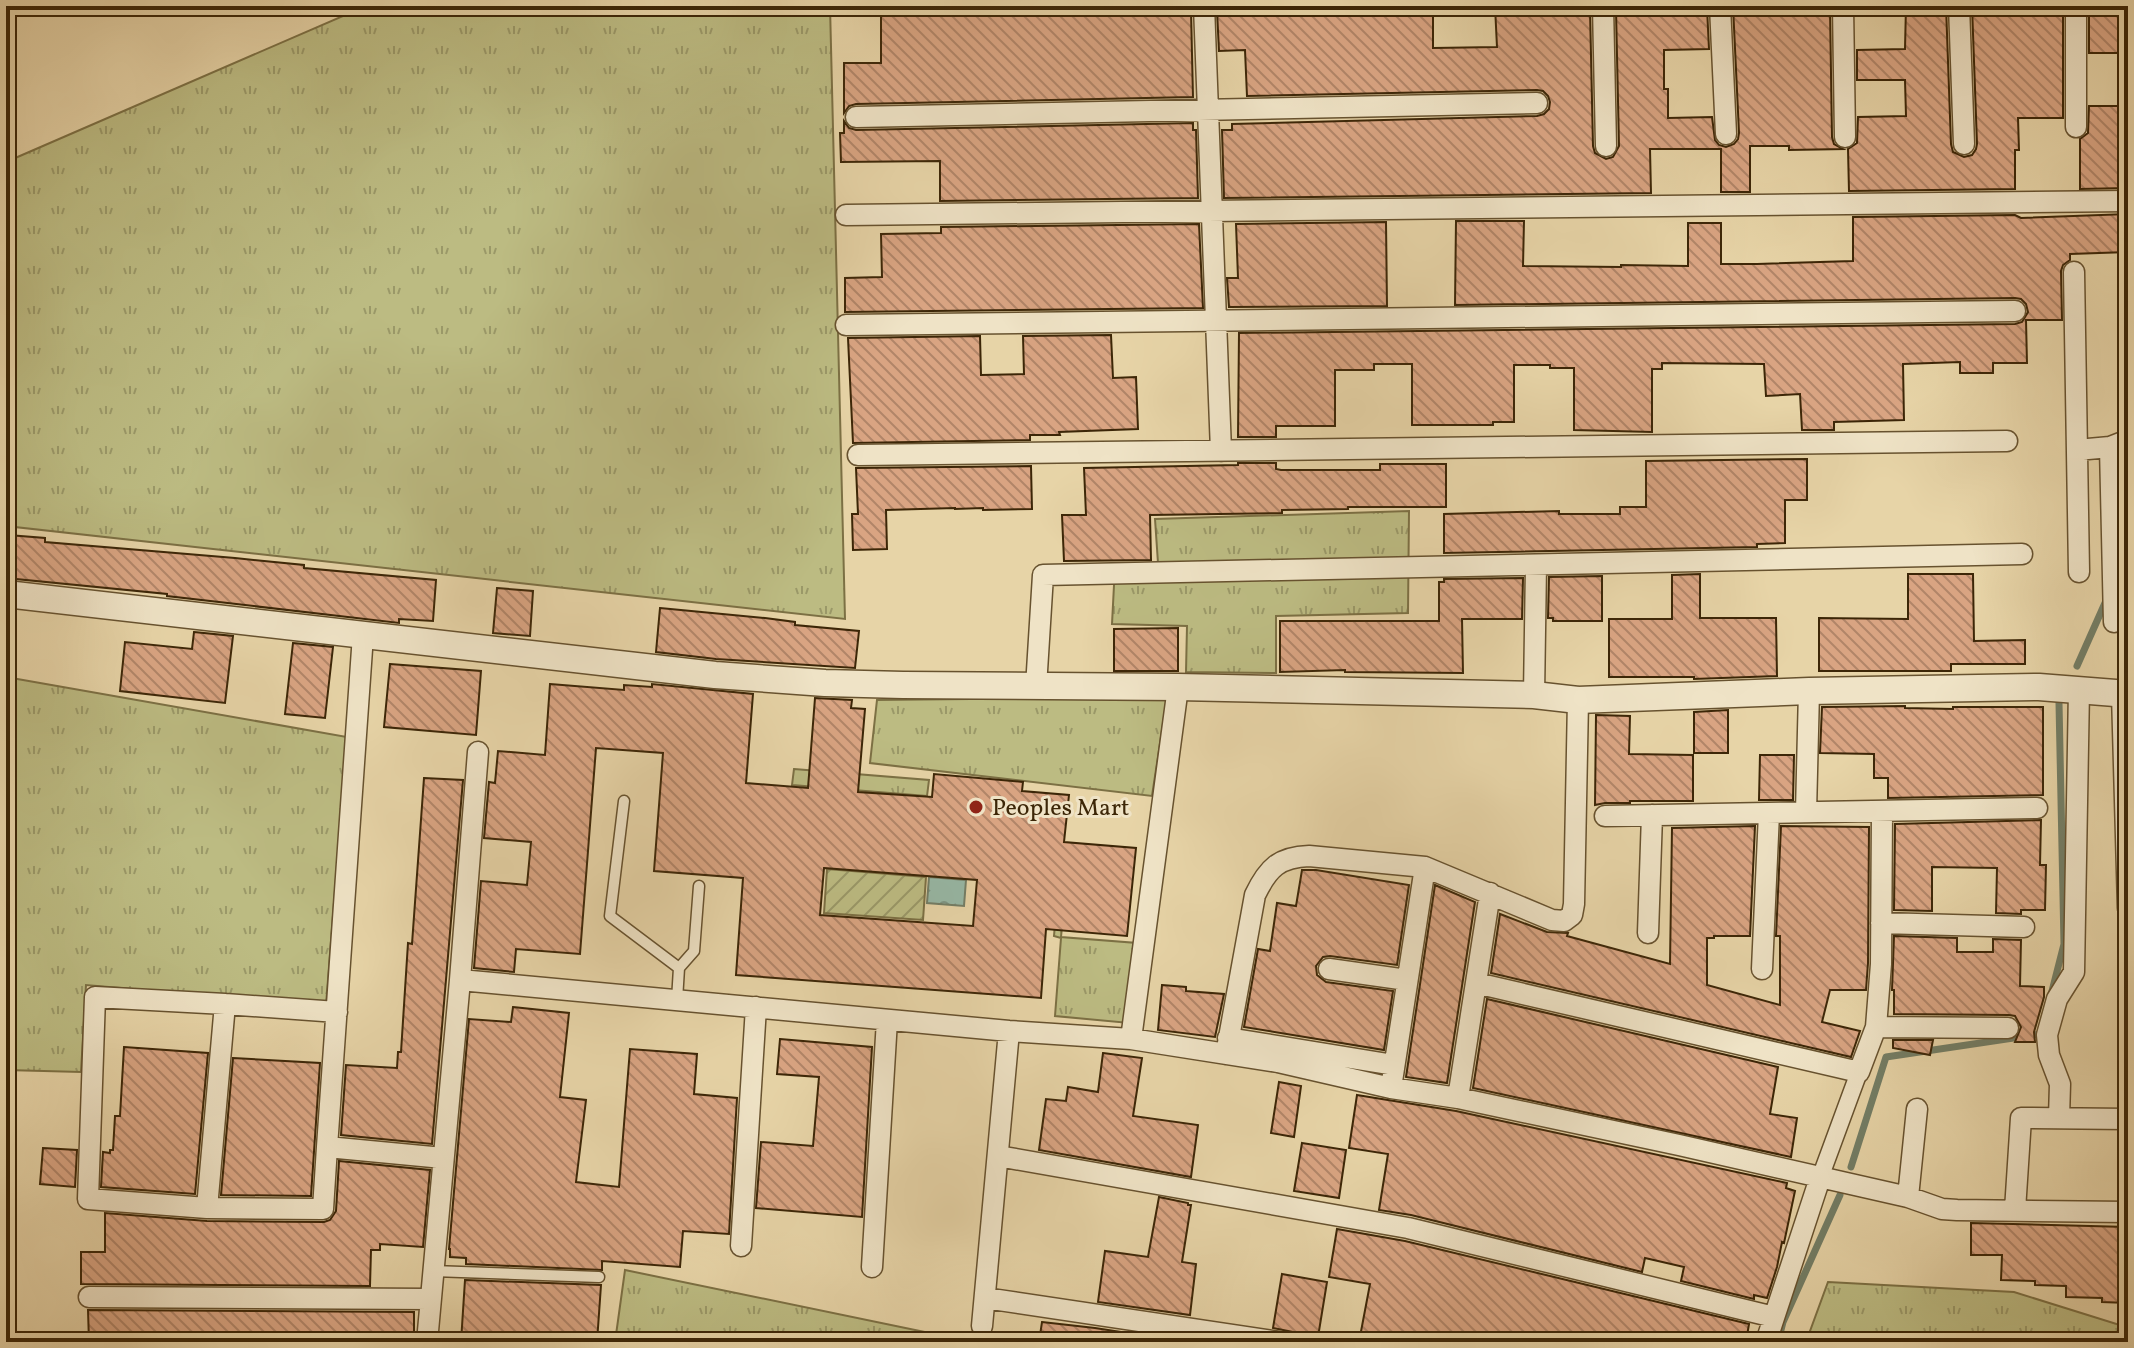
<svg xmlns="http://www.w3.org/2000/svg" width="2134" height="1348" font-family="Vollkorn,serif">
	<style>
		.grass { fill: url(#grass-tufts); stroke: #7c7044; stroke-width: 2 }
		.garden { fill: url(#garden-furrows); stroke: #7c7044; stroke-width: 2 }
		.water { fill: url(#water-ripples); stroke: #737e66; stroke-width: 2 }
		.lines { fill: none; stroke-linecap: round; stroke-linejoin: round }
		.stream { stroke: #737e66; stroke-width: 7 }
		.building { fill: url(#building-back-hatch); stroke: #3c2607; stroke-width: 2; fill-rule: evenodd }
		.service-casing { stroke: #67522f; stroke-width: 13 }
		.pedestrian-casing { stroke: #67522f; stroke-width: 19 }
		.minor-casing { stroke: #67522f; stroke-width: 23 }
		.tertiary-casing { stroke: #67522f; stroke-width: 29 }
		.service { stroke: #efe3c6; stroke-width: 10 }
		.pedestrian { stroke: #efe3c6; stroke-width: 16 }
		.minor { stroke: #efe3c6; stroke-width: 20 }
		.tertiary { stroke: #efe3c6; stroke-width: 26 }
		.poi-dot { fill: #8f2418; stroke: #efe3c6; stroke-width: 3 }
		.labels { text-anchor: middle; stroke-width: 6; stroke-linejoin: round; paint-order: stroke }
		.poi-label { font-size: 24px; fill: #3c2607; stroke: #efe3c6; text-anchor: start }
	</style>
	<defs>
		<pattern id="grass-tufts" width="24" height="20" patternUnits="userSpaceOnUse" patternTransform="scale(2)"><rect width="24" height="20" fill="#bcbb82"/><path d="M3 7l-1-3M5 7V3M7 7l1-3M15 17l-1-3M17 17v-4M19 17l1-3" fill="none" stroke="#9a9868"/></pattern>
		<pattern id="garden-furrows" width="10" height="10" patternUnits="userSpaceOnUse" patternTransform="scale(2)"><rect width="10" height="10" fill="#bcbb82"/><path d="M-1 1l2-2M0 10L10 0M9 11l2-2" fill="none" stroke="#9a9868"/></pattern>
		<pattern id="water-ripples" width="26" height="14" patternUnits="userSpaceOnUse" patternTransform="scale(2)"><rect width="26" height="14" fill="#97b8a6"/><path d="M2 4q2-2 4 0t4 0M15 11q2-2 4 0t4 0" fill="none" stroke="#7c9585"/></pattern>
		<pattern id="building-back-hatch" width="6" height="6" patternUnits="userSpaceOnUse" patternTransform="scale(2)"><rect width="6" height="6" fill="#d9a482"/><path d="M-1 5l2 2M0 0l6 6M5-1l2 2" fill="none" stroke="#b18568"/></pattern>
	</defs>
	<rect width="100%" height="100%" fill="#e7d4a7"/>
	<filter id="stains"><feTurbulence type="fractalNoise" baseFrequency=".0025" numOctaves="4"/><feColorMatrix values="0 0 0 0 .2 0 0 0 0 .09 0 0 0 0 .02 0 0 0 .5 -.17"/></filter>
	<radialGradient id="worn" r=".72"><stop offset=".6" stop-color="#630" stop-opacity="0"/><stop offset="1" stop-color="#630" stop-opacity=".3"/></radialGradient>
	<path class="grass" d="M366,6H830L845,619L6,526V162Z
		M1409,511L1408,613L1276,616V673L1186,672L1187,626L1112,624L1115,566L1158,563L1155,519Z
		M6,677L347,737L326,1005L86,985L81,1072L6,1070Z
		M1167,697L1152,796L870,763L877,700Z
		M794,769L929,780L927,796L792,785Z
		M1062,843L1070,844L1061,937L1137,943L1129,1023L1055,1016L1061,938L1054,936Z
		M625,1270L973,1342H615Z
		M1828,1282L2014,1292L2123,1326L2125,1342H1806Z"/>
	<path class="garden" d="M827,869L926,877L923,920L824,913Z"/>
	<path class="water" d="M929,877L966,880L964,906L927,903Z"/>
	<g class="lines">
		<path class="stream" d="M2077,666L2105,603
			M2051,995L2064,944L2059,703
			M1851,1167L1886,1057L2041,1034L2042,1030
			M1778,1342L1783,1322L1840,1195"/>
	</g>
	<path class="building" d="M1336,6H1433V48L1497,47L1495,6L1590,10L1593,146L1595,153L1606,159L1613,157L1619,146L1616,10L1707,8L1709,49L1664,50V89H1668V118L1712,117L1715,140L1719,145L1726,147L1734,144L1738,139L1739,133L1733,6H1786V9H1830L1832,137L1834,144L1843,149L1789,150V146H1750V192H1721V149H1650L1651,193L1224,198L1222,130H1232V124L1537,116L1544,114L1549,109L1550,102L1548,96L1543,91L1537,90L1247,96L1245,50L1219,51L1217,11L1336,9Z
		M1906,6H1946L1951,144L1953,152L1964,157L1972,155L1976,149L1977,144L1972,6H2063V118H2018L2019,150H2015V189L1849,191L1848,149L1857,143L1858,117L1906,116L1905,80H1857V50L1905,49Z
		M2089,6H2128V53H2089Z
		M1115,10L1191,11L1193,97L856,104L849,106L844,113V63H881V16L1051,15V12Z
		M2089,106H2128V188L2080,189V139L2088,133Z
		M844,121L849,128L856,130L1193,123V130H1196L1198,198L940,201V161L841,162L840,133H844Z
		M2128,214V252L2070,254V260L2063,265L2061,271L2062,320H2026L2027,363H1993V373H1960V362L1903,364L1904,420L1834,422V430H1802L1800,394L1766,396L1764,364L1662,363V369H1652V432L1574,430V368H1550V365H1514V422H1493V425H1412V364H1374V370H1335V426H1276V437H1238L1239,333L2015,324L2022,322L2028,312L2026,304L2021,299L2015,298L1455,305L1456,221H1524L1523,266L1621,267V265L1688,266V223H1721V264H1757L1853,261V217L2015,215L2021,218Z
		M1386,222L1387,306L1229,307L1227,278H1238L1236,224Z
		M1199,224L1203,308L845,312V278L882,277L881,234L941,233V227Z
		M1111,335L1113,378L1136,377L1138,429L1059,432L1060,435H1030V440L853,443L848,338L980,336L981,375L1024,374L1023,336Z
		M1807,459V500H1785V543L1757,544V547L1444,553V514L1559,511V514H1620V507H1646V461Z
		M1238,463H1276V469L1281,470H1380V464H1446V507H1348V509L1282,510V513L1150,515L1151,560L1064,561L1062,515H1086L1084,468L1238,465Z
		M1031,466L1032,509L983,510V508L955,509V508L886,510L887,549L853,550L852,514H858L856,468Z
		M8,535L45,538V542L235,558L304,565V568L436,580L433,621L399,619V623L167,596V594L6,578Z
		M1700,574V618H1776L1777,676L1694,679V677H1609V619H1672V575Z
		M1908,574H1973L1974,641L2025,640V664H1951V671H1819V618L1908,619Z
		M1602,576V621H1553V618H1548L1549,577Z
		M1523,578L1522,619H1462L1463,673L1345,672V670L1280,672V621H1439V582H1444V579Z
		M497,588L533,591L530,636L493,633Z
		M660,608L765,618L795,622V625L859,631L855,668L716,659L656,652Z
		M1178,628V671H1114V629Z
		M194,632L233,636L225,703L120,691L125,642L192,649Z
		M293,643L333,647L325,718L285,714Z
		M390,664L481,671L476,735L384,727Z
		M550,684L624,690V685L652,687V684L753,694L746,783L808,788L815,698L852,700L851,708L865,709L858,792L932,797L934,774L1023,782L1022,791L1069,795L1064,842L1136,848L1127,936L1046,929L1041,998L736,975L743,878L654,871L663,753L596,748L580,954L516,949L514,972L474,968L481,881L527,885L531,842L484,838L489,782L495,783L498,751L545,755ZM824,868L977,880L973,926L820,915Z
		M1905,706V708L1953,709V707H2043V795L1888,798V778H1874V754L1820,753L1822,707Z
		M1728,710V753H1694V712Z
		M1596,715L1630,716L1629,754L1693,755V801H1630V803H1605L1595,805Z
		M1760,755H1794L1793,800H1759Z
		M424,778L463,780L432,1144L341,1135L346,1065L397,1068L398,1052H401L408,943L412,944Z
		M2041,820L2040,865H2046L2045,910H2021V914L1996,913L1997,868L1932,867V911L1894,910L1895,824Z
		M1755,826L1750,936H1714V938H1707V985L1780,1005V936H1776L1781,826L1869,827L1868,963L1866,990H1830L1822,1022L1860,1031L1851,1057L1491,973L1500,914L1547,932L1568,933L1567,936L1670,964L1672,828Z
		M1302,870H1316L1409,885L1397,965L1330,956L1323,957L1316,966L1317,975L1326,982L1393,991L1384,1050L1244,1027L1258,949L1270,951L1277,903L1296,906Z
		M1435,885L1475,902L1447,1083L1406,1077Z
		M1894,936L1957,938V952H1993V939L2021,940L2020,986L2044,987V997L2034,1032L2035,1042H2015L2021,1027L2015,1016L2009,1015L1894,1014V990H1892Z
		M1162,985L1186,987V991L1224,994L1215,1037L1158,1030Z
		M1487,999L1778,1067L1770,1114L1797,1118L1791,1157L1473,1088Z
		M513,1007L569,1013L560,1097L586,1100L576,1182L619,1187L630,1049L697,1054L694,1094L737,1098L729,1234L683,1231L680,1267L602,1261V1270L466,1264V1258L450,1257V1249H449L469,1019L511,1022Z
		M780,1039L872,1047L862,1217L756,1208L761,1142L813,1146L819,1077L777,1074Z
		M1893,1040H1933L1930,1055L1893,1048Z
		M124,1047L208,1053L195,1194L101,1187L103,1152L110,1153V1150H113L115,1116H120Z
		M1103,1053L1142,1058L1133,1116L1198,1125L1191,1177L1039,1150L1046,1099L1066,1101L1068,1087L1098,1092Z
		M233,1058L320,1063L311,1196L221,1195Z
		M1279,1082L1301,1086L1294,1137L1271,1133Z
		M1357,1095L1456,1111L1787,1183L1786,1188L1795,1191L1784,1243L1782,1242L1777,1267L1767,1298L1754,1295V1299L1681,1281L1684,1267L1645,1258L1642,1272L1411,1215L1379,1210L1388,1154L1349,1148Z
		M1302,1143L1346,1150L1339,1198L1294,1191Z
		M43,1148L77,1150L75,1187L40,1184Z
		M339,1161L430,1170L423,1247L380,1244V1250H371L370,1286L81,1284V1252H105V1213L207,1221L324,1222L330,1220L336,1211Z
		M1159,1197L1188,1203V1205H1191L1182,1262L1196,1264L1190,1315L1098,1302L1105,1251L1148,1257Z
		M1971,1223L2128,1227V1303L2102,1302V1298L2066,1297V1286L2035,1285V1281L2001,1280L2002,1255H1971Z
		M1337,1229L1405,1241L1749,1324L1746,1342H1359L1370,1284L1329,1277Z
		M1282,1274L1327,1282L1318,1337L1273,1328Z
		M465,1280L601,1285L597,1342H461Z
		M88,1310L414,1312V1342H89Z
		M1042,1322L1095,1328L1186,1342H1039Z"/>
	<g class="lines">
		<defs>
			<path id="service" d="M624,801L610,916L679,968
				M677,1000L679,968L694,951L699,886
				M433,1271L599,1277"/>
			<path id="pedestrian" d="M1820,1178L1859,1072"/>
			<path id="minor" d="M1204,6L1221,451
				M1603,6L1606,146
				M1720,6L1726,134
				M1843,6L1845,137
				M1959,6L1964,144
				M2076,6V127
				M856,117L1537,103
				M846,215L2128,201
				M2074,272L2079,572
				M846,325L2015,311
				M2110,447L2114,622
				M2077,450L2110,447L2128,440
				M858,455L2007,441
				M363,635L327,1147L443,1158
				M1036,687L1043,575L2022,554
				M2122,694L2128,908
				M1534,695L1536,565
				M1806,812L1809,691
				M1605,816L2037,808
				M1881,923L2024,927
				M1648,933L1652,815
				M1329,969L1407,980
				M1762,969L1769,813
				M460,980L1009,1031L1131,1039L1278,1062L1391,1088L1458,1098L1679,1145L1908,1197L1942,1209L1957,1210L2128,1212
				M1476,983L1859,1072L1876,1027L1881,964L1882,811
				M225,1004L337,1012
				M1876,1027L2008,1028
				M1228,1038L1394,1065
				M1131,1039L1178,687
				M1226,1054L1255,895C1268,868 1279,857 1309,856L1425,867L1552,920L1564,921L1572,915L1574,904L1578,700
				M1391,1088L1425,867
				M1458,1098L1490,893
				M2059,1118L2060,1084L2049,1055L2047,1035L2057,999L2074,972L2079,689
				M998,1156L1408,1228L1774,1317
				M1908,1197L1917,1109
				M207,1208L225,1004L95,997L88,1199L207,1208L323,1209L327,1147
				M2015,1210L2021,1118L2128,1119
				M741,1246L756,1007
				M872,1267L887,1020
				M89,1297L430,1299
				M985,1298L1280,1342
				M982,1326L1009,1031
				M427,1342L460,980L478,752
				M1766,1342L1820,1178"/>
			<path id="tertiary" d="M6,594L715,675L825,683L903,685L1178,687L1534,695L1578,700L1809,691L2039,687L2128,694"/>
		</defs>
		<use href="#service" class="service-casing"/>
		<use href="#pedestrian" class="pedestrian-casing"/>
		<use href="#minor" class="minor-casing"/>
		<use href="#tertiary" class="tertiary-casing"/>
		<use href="#service" class="service"/>
		<use href="#pedestrian" class="pedestrian"/>
		<use href="#minor" class="minor"/>
		<use href="#tertiary" class="tertiary"/>
	</g>
	<circle class="poi-dot" cx="976" cy="807" r="8"/>
	<g class="labels">
		<g class="poi-label">
			<text x="992" y="815">Peoples Mart</text>
		</g>
	</g>
	<rect width="2134" height="1348" fill="none" stroke="#e7d4a7" stroke-width="32"/>
	<rect x="8" y="8" width="2118" height="1332" fill="none" stroke="#3c2607" stroke-width="4"/>
	<rect x="16" y="16" width="2102" height="1316" fill="none" stroke="#3c2607" stroke-width="2"/>
	<rect width="100%" height="100%" filter="url(#stains)"/>
	<rect width="100%" height="100%" fill="url(#worn)"/>
</svg>
